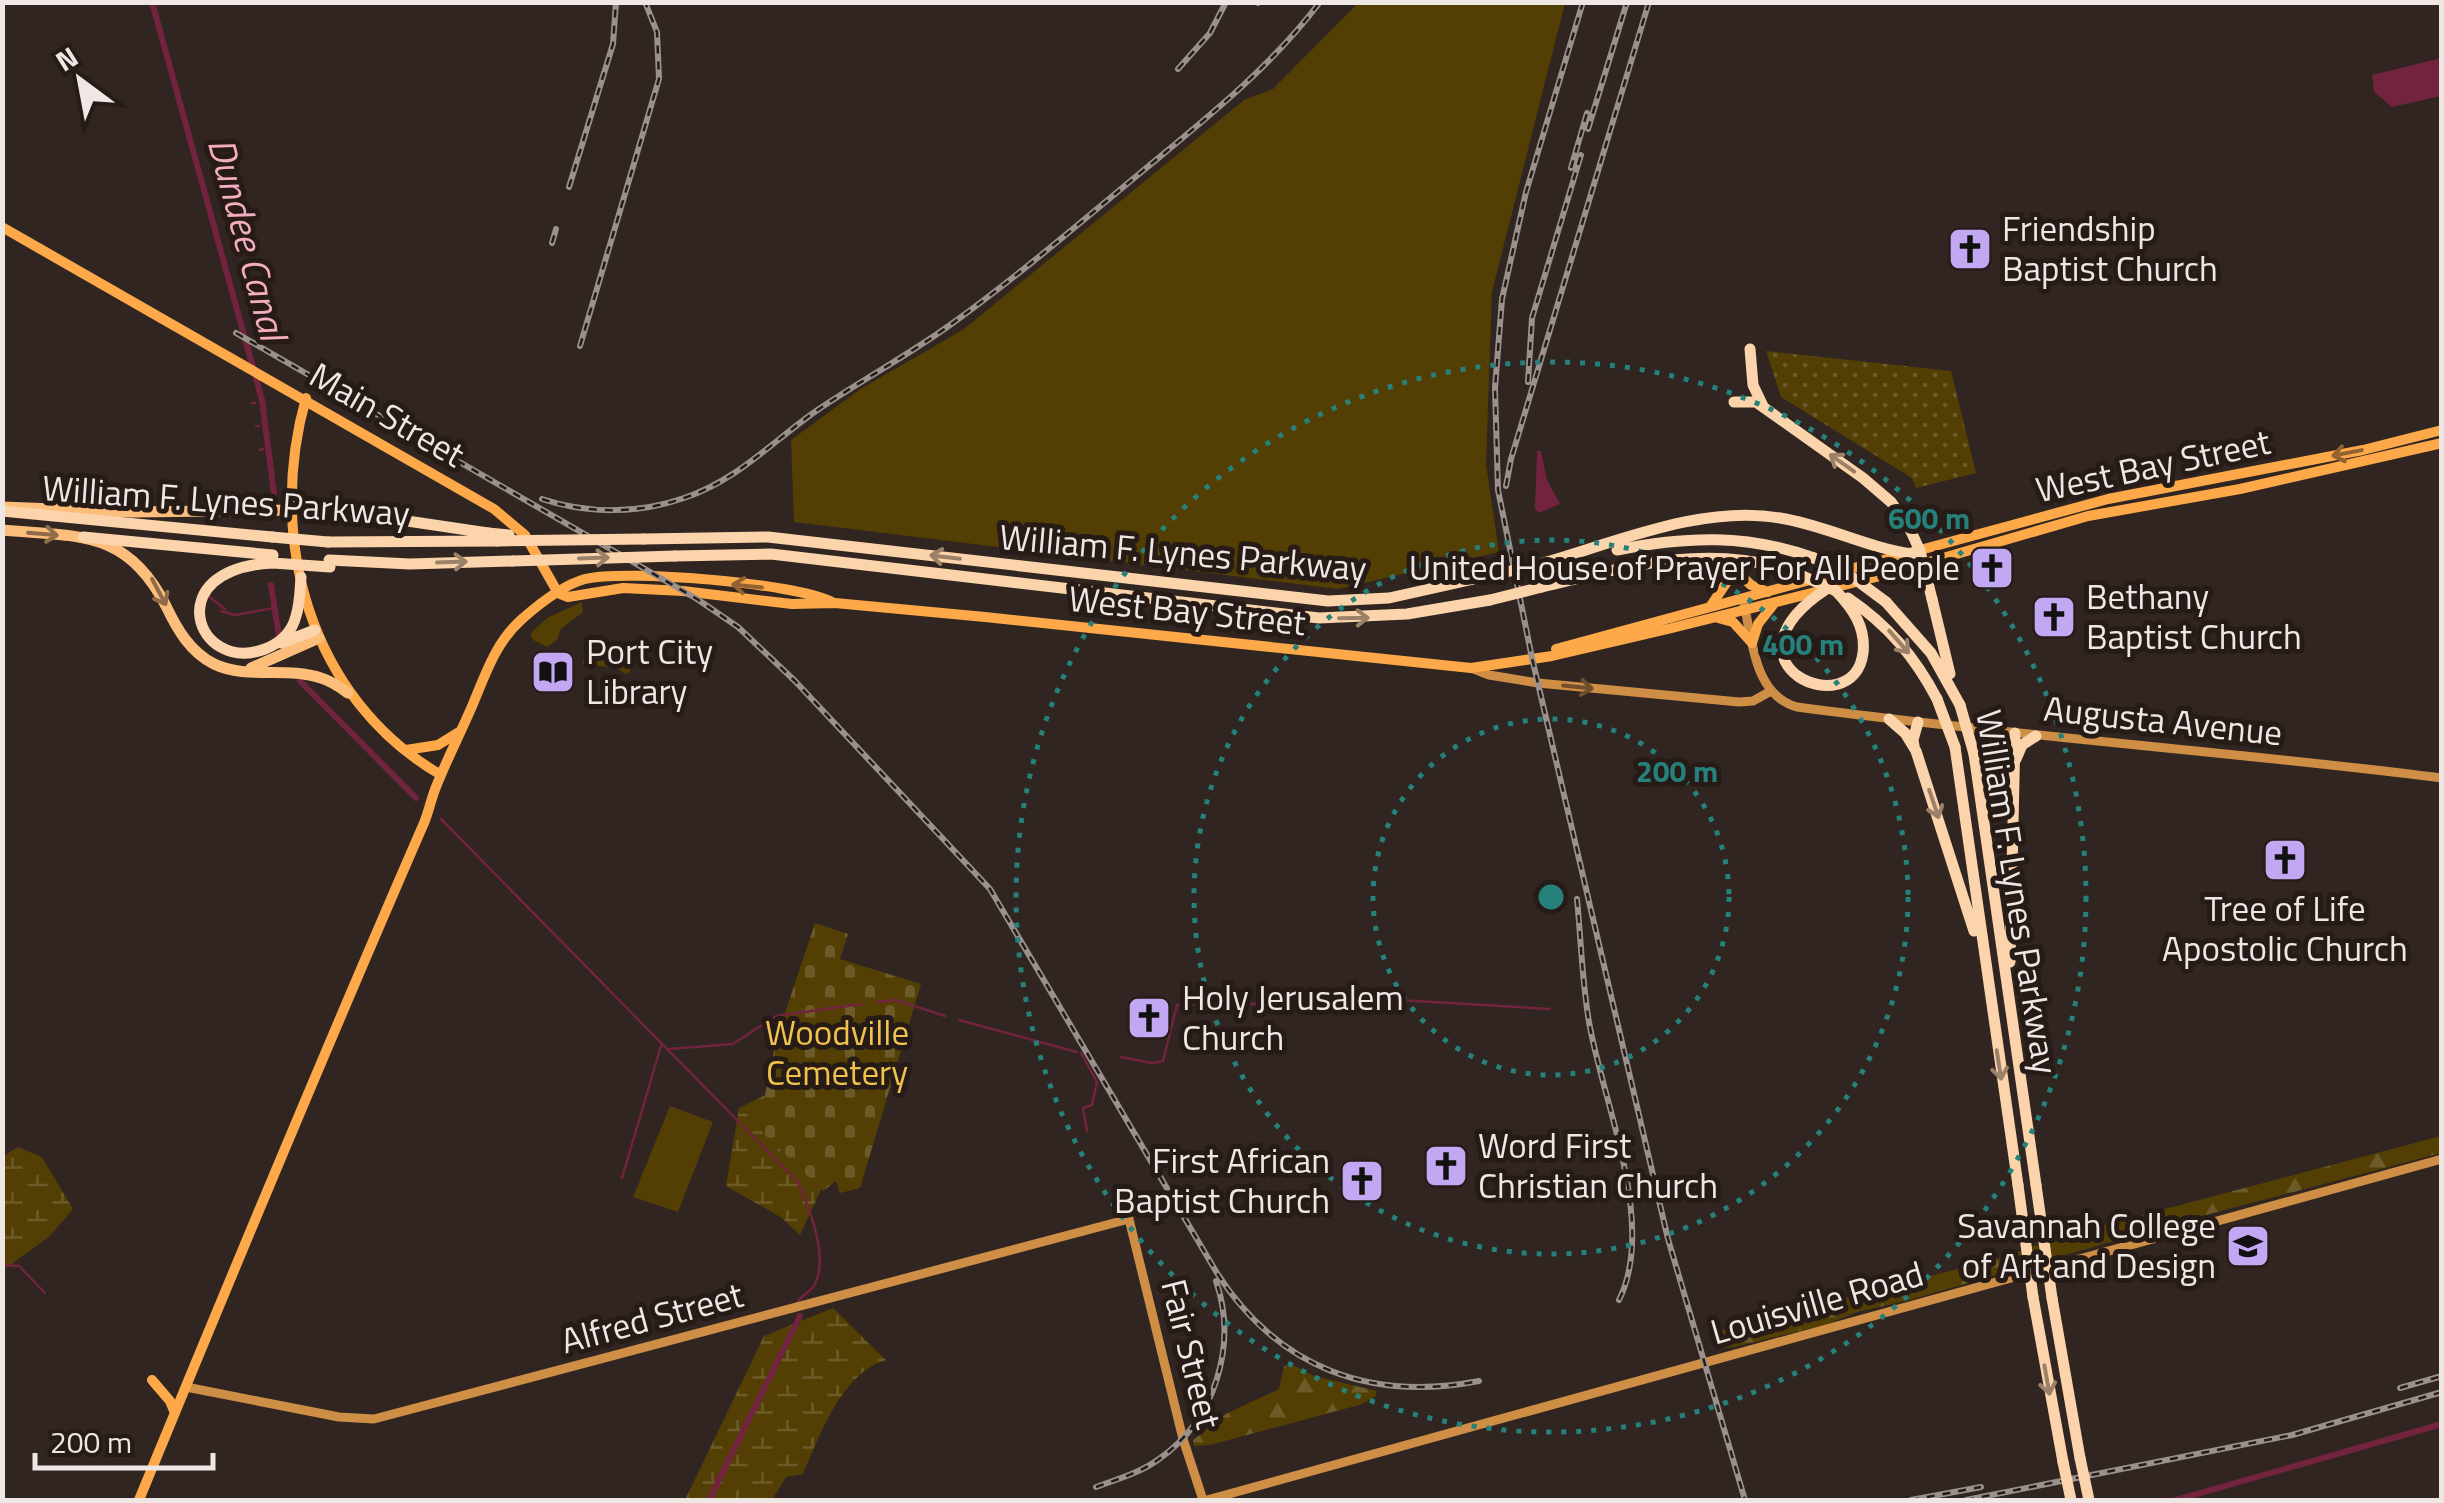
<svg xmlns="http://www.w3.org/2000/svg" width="2444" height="1503" font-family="'Titillium Web',sans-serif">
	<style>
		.grass { fill: #533f04 }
		.forest { fill: url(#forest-firs) }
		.wetland { fill: url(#wetland-marsh) }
		.cemetery { fill: url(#cemetery-stones) }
		.park { fill: url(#park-dots) }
		.water { fill: #72233e }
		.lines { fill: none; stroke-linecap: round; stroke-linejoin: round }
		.stream { stroke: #72233e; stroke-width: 2.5 }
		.canal { stroke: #72233e; stroke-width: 6 }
		.secondary { stroke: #ce8e46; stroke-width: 9 }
		.primary { stroke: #fda949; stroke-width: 10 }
		.trunk { stroke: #fcbe7a; stroke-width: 11 }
		.motorway { stroke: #fcd4ac; stroke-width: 11 }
		.rail-casing { stroke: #9a918d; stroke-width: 6 }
		.rail { stroke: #261b17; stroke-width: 2.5; stroke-dasharray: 8; stroke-linecap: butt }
		.motorway-bridge { stroke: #fcd4ac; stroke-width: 11 }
		.oneway { stroke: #926230 }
		.oneway2 { stroke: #9c8169 }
		.oneway3 { stroke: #916c48 }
		.oneway4 { stroke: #724f2c }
		.ring { fill: none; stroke: #25817a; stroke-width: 5; stroke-dasharray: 5 10 }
		.labels { text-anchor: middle; stroke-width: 10; stroke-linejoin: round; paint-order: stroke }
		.poi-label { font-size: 35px; fill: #efe7e4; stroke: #261b17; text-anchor: start }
		.street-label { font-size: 35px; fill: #efe7e4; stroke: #261b17 }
		.park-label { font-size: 35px; fill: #f0c34c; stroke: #261b17 }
		.water-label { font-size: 38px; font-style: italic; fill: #f4adbf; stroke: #261b17 }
		.centre { fill: #25817a; stroke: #261b17; stroke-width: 5 }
		.ring-label { font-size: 30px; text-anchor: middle; font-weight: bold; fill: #25817a; stroke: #261b17; stroke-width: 10; stroke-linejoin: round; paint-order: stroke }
	</style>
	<defs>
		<pattern id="forest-firs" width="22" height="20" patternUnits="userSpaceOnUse" patternTransform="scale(2.5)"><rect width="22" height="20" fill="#533f04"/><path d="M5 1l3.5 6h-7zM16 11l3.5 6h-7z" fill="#6c5b28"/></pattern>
		<pattern id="wetland-marsh" width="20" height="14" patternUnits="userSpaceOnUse" patternTransform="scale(2.5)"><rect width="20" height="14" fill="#533f04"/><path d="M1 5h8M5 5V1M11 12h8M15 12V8" fill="none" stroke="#6c5b28"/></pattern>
		<pattern id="cemetery-stones" width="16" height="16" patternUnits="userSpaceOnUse" patternTransform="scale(2.5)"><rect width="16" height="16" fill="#533f04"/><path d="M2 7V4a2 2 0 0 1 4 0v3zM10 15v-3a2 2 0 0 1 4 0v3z" fill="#6c5b28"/></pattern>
		<pattern id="park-dots" width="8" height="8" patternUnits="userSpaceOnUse" patternTransform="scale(2.5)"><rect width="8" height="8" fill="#533f04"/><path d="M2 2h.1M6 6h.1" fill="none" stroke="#6c5b28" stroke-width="1.8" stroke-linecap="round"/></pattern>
	</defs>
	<rect width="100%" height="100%" fill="#302520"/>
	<path class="grass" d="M1359,2L1565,3L1492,292L1486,464L1499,552L1338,589L794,522L791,440L859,390L964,329L1244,100L1273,89Z
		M582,602L583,612L561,629L557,640L547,647L533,640L530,634L547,618Z
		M584,658L629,662L632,666L630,672L625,674L617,668L583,664L582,667Z
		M670,1106L713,1122L678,1212L633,1197Z"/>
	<path class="forest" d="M2441,1136V1153L2187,1220L1909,1300L1857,1312L1825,1325L1734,1347L1721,1348L1716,1333L1730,1327L2005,1257L2059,1237Z
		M1293,1365L1314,1376L1377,1391L1375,1397L1359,1405L1210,1445L1194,1446L1193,1440L1226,1414L1279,1389L1284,1366Z"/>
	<path class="wetland" d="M782,1087L842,1144L800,1235L782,1218L726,1186L739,1108Z
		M18,1147L42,1157L73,1209L50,1236L3,1270V1156Z
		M833,1308L886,1360C841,1374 821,1434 803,1474L786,1477L772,1500H685L764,1336Z"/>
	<path class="cemetery" d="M815,923L848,934L840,959L921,984L860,1188L840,1193L836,1181L823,1191L758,1128L777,1037Z"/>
	<path class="park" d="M1766,351L1951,371L1976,473L1916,488L1912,478L1781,397Z"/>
	<path class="water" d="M2441,58V96L2392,107L2374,92L2372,75Z
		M1537,451H1541L1547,480L1560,504L1539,513L1535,509Z"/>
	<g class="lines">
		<path class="stream" d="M252,403H255
			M256,426H259
			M260,450L263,449
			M208,596L225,609
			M221,611L235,615L274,608
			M441,819L798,1182C809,1208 829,1256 815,1284C812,1290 802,1296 798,1301
			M1358,1000H1399L1550,1009
			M878,1002L896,1000L945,1016
			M959,1020L1077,1052
			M668,1049L733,1044L776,1016L861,1004
			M1081,1053L1097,1082L1092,1105L1083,1108L1087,1131
			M1121,1057L1152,1063L1163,1061L1177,1005L1343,1003
			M622,1178L661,1046
			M2,1265L19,1266L45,1293"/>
		<path class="canal" d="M152,2L262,400L274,494
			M271,585L279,636
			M300,681L416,798
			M709,1500L800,1316
			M2176,1500L2442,1424"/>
		<path class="secondary" d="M1743,599C1752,637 1753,695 1797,707C2012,736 2227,751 2442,778
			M1471,668L1489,675L1538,683L1739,702L1753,701L1771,691
			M186,1387L339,1417L374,1419L1129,1219L1183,1439L1203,1500
			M1207,1500L2442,1159"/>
		<path class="primary" d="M2,227L494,509L525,535L558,593
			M306,398C266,539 310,699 441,775
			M558,593L568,597L623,588L683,591L792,604L835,603L985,617L1471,668L1552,656L1668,629L1884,575L2088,516L2240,489L2442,443
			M1710,607L1735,570L1751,585L1768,592
			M1718,618L1733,622L1752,643
			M1752,643L1758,624L1773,605
			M1556,649L2108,499L2363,450L2442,430
			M406,750L438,745L459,732
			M152,1380L170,1401L175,1413
			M139,1500C232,1274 326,1048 424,823C429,811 431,799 436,787C447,759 461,732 473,704C486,673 496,642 522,619C539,604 563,585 585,579C626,569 795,583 832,602"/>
		<path class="trunk" d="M2,507L133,512L293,510
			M2,530C79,537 127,529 166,606C177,629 190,652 214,664C247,680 287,666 321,678C331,681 340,687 348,693
			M251,668L319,638"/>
		<path class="motorway" d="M1750,349L1753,385L1763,406
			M1734,402H1756L1863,478L1891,502L1909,527
			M293,504L488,533
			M2,511L272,537
			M83,537L273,555
			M644,539L768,537L1328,601L1389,598L1492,575
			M328,542L497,541
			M1617,550C1687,536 1747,534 1814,558
			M675,556L771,554L1319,618L1407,614L1490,600
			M329,560L410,564L513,561
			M273,563C158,568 196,675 265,649C280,643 292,632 296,616C300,603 300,590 301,577
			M1533,566C1610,545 1700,504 1780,518C1825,525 1867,548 1913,554
			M1542,587C1627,567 1700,544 1787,569
			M1825,590C1713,665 1854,725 1863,653C1866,627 1853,609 1836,591
			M1848,598C1888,625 1915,657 1937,699
			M1932,599L1950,674
			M1886,602L1931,653L1960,705
			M281,643L315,630
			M1889,719L1905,733L1916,751L1974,931
			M1914,746L1913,740L1918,722
			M1955,747L2018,1185
			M1974,754L2036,1185
			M2016,759L2022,745L2036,736
			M2010,962L2015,733
			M2033,1297L2063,1462
			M2052,1298L2080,1458"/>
		<defs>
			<path id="rail" d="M249,2H377
				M1583,2L1526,192L1502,299L1495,388L1498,490L1532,658L1668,1239L1745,1500
				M1258,3L1259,2
				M1178,69L1210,33L1226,2
				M1588,129L1627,2
				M1571,168L1587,113
				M569,187L613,44L616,2
				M552,243L556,229
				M236,333L697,599L738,627L795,681L990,889L1217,1273C1278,1368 1370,1402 1479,1381
				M580,346L659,79L657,32L645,2
				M1528,382L1532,318L1581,155
				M1506,486L1511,459L1649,2
				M542,499C587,514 639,514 684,498C736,481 772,442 816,411C860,381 907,356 950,325C1017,277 1081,222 1145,169C1208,117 1270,68 1320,2
				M1577,899C1581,940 1582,981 1589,1022C1603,1103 1657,1224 1619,1300
				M2400,1388L2442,1376
				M1096,1487C1118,1479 1140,1473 1159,1459C1215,1420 1238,1345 1216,1281
				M1911,1500L1981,1487
				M1966,1500L2292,1435L2442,1392"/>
		</defs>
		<use href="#rail" class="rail-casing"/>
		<use href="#rail" class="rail"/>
		<path class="motorway-bridge" d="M1909,527L1920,551L1932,599
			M488,533L509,535
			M272,537L328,542
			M497,541L644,539
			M1814,558L1855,579L1886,602
			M513,561L675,556
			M273,563L330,567
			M1787,569L1836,591
			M1492,575L1533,566
			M1490,600L1542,587
			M1937,699L1955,747
			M1960,705L1974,754
			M2018,1185L2033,1297
			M2036,1185L2052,1298
			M2080,1458L2089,1500
			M2063,1462L2071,1500"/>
	</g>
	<defs><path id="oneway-shaft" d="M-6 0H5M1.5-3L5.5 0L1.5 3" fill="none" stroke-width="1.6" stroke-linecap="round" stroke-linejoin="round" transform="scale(2.5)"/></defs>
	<g class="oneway">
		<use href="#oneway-shaft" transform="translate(2347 453) rotate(169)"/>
		<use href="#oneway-shaft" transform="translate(747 586) rotate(-174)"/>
	</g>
	<g class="oneway2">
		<use href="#oneway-shaft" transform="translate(1842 463) rotate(-145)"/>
		<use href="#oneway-shaft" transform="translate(945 557) rotate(-173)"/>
		<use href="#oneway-shaft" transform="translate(594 558) rotate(-2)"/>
		<use href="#oneway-shaft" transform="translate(452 562) rotate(-2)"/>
		<use href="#oneway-shaft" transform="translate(1354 618) rotate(-1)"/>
		<use href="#oneway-shaft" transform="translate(1899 642) rotate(49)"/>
		<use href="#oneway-shaft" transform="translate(1934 804) rotate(71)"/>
		<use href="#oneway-shaft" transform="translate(1999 1065) rotate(81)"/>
		<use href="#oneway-shaft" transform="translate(2047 1380) rotate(80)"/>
	</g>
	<g class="oneway3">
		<use href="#oneway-shaft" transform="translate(43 534) rotate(5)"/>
		<use href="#oneway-shaft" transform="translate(159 592) rotate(62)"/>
	</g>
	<use class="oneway4" href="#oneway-shaft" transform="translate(1578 687) rotate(6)"/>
	<g class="ring">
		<circle cx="1551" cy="897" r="178"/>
		<circle cx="1551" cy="897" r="357"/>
		<circle cx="1551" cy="897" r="535"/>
	</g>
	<defs>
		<symbol id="church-square" viewBox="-11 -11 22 22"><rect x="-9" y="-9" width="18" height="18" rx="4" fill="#c2a8f3" stroke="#261b17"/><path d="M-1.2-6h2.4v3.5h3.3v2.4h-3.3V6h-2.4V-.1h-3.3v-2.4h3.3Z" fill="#111"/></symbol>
		<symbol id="library-square" viewBox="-11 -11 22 22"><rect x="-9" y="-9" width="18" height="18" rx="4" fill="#c2a8f3" stroke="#261b17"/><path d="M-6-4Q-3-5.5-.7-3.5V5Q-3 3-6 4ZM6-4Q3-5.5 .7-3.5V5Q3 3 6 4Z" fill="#111"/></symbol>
		<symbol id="university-square" viewBox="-11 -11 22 22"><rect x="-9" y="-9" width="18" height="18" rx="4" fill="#c2a8f3" stroke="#261b17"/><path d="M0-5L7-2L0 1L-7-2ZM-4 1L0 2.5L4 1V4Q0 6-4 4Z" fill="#111"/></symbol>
	</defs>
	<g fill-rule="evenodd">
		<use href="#church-square" x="1945" y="224" width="50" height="50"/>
		<use href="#church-square" x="1967" y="543" width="50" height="50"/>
		<use href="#church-square" x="2029" y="592" width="50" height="50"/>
		<use href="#library-square" x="528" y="647" width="50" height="50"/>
		<use href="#church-square" x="2260" y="835" width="50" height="50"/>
		<use href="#church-square" x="1124" y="993" width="50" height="50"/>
		<use href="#church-square" x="1421" y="1141" width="50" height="50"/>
		<use href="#church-square" x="1337" y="1156" width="50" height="50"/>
		<use href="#university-square" x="2223" y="1221" width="50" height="50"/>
	</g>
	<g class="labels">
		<g class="poi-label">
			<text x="2002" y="241">Friendship<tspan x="2002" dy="40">Baptist Church</tspan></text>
			<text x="1960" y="580" text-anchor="end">United House of Prayer For All People</text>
			<text x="2086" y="609">Bethany<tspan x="2086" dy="40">Baptist Church</tspan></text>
			<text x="586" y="664">Port City<tspan x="586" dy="40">Library</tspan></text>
			<text x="2285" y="921" text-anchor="middle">Tree of Life<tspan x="2285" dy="40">Apostolic Church</tspan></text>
			<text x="1182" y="1010">Holy Jerusalem<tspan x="1182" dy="40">Church</tspan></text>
			<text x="1478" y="1158">Word First<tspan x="1478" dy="40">Christian Church</tspan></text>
			<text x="1330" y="1173" text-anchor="end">First African<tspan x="1330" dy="40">Baptist Church</tspan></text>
			<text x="2216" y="1238" text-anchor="end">Savannah College<tspan x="2216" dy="40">of Art and Design</tspan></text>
		</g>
		<g class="street-label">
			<text transform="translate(387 415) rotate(30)" y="12">Main Street</text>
			<text transform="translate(2153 466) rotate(-12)" y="12">West Bay Street</text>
			<text transform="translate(226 501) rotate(4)" y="12">William F. Lynes Parkway</text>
			<text transform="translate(1183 553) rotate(5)" y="12">William F. Lynes Parkway</text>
			<text transform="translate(1187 611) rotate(6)" y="12">West Bay Street</text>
			<text transform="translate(2163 721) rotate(6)" y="12">Augusta Avenue</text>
			<text transform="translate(2017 892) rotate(81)" y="12">William F. Lynes Parkway</text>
			<text transform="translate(1817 1303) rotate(-16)" y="12">Louisville Road</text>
			<text transform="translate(652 1318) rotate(-15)" y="12">Alfred Street</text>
			<text transform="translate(1191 1354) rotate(76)" y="12">Fair Street</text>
		</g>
		<g class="park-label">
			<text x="837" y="1045">Woodville<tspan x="837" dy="40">Cemetery</tspan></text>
		</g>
		<g class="water-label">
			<text transform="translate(247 239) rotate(75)" y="13">Dundee Canal</text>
		</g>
	</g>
	<circle cx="1551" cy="897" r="15" class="centre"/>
	<g class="ring-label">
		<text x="1929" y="529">600 m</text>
		<text x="1803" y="655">400 m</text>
		<text x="1677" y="782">200 m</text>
	</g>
	<rect width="2444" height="1503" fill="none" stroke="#efe7e4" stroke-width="10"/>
	<g transform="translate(80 80) rotate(328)" stroke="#261b17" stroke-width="8" paint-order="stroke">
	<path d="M0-8L18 38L0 25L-18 38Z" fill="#efe7e4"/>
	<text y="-15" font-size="28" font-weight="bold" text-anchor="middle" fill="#efe7e4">N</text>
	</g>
	<path d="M35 1453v15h178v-15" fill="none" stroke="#efe7e4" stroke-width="5"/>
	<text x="50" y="1453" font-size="30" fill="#efe7e4" stroke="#261b17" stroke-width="8" paint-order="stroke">200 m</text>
</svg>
